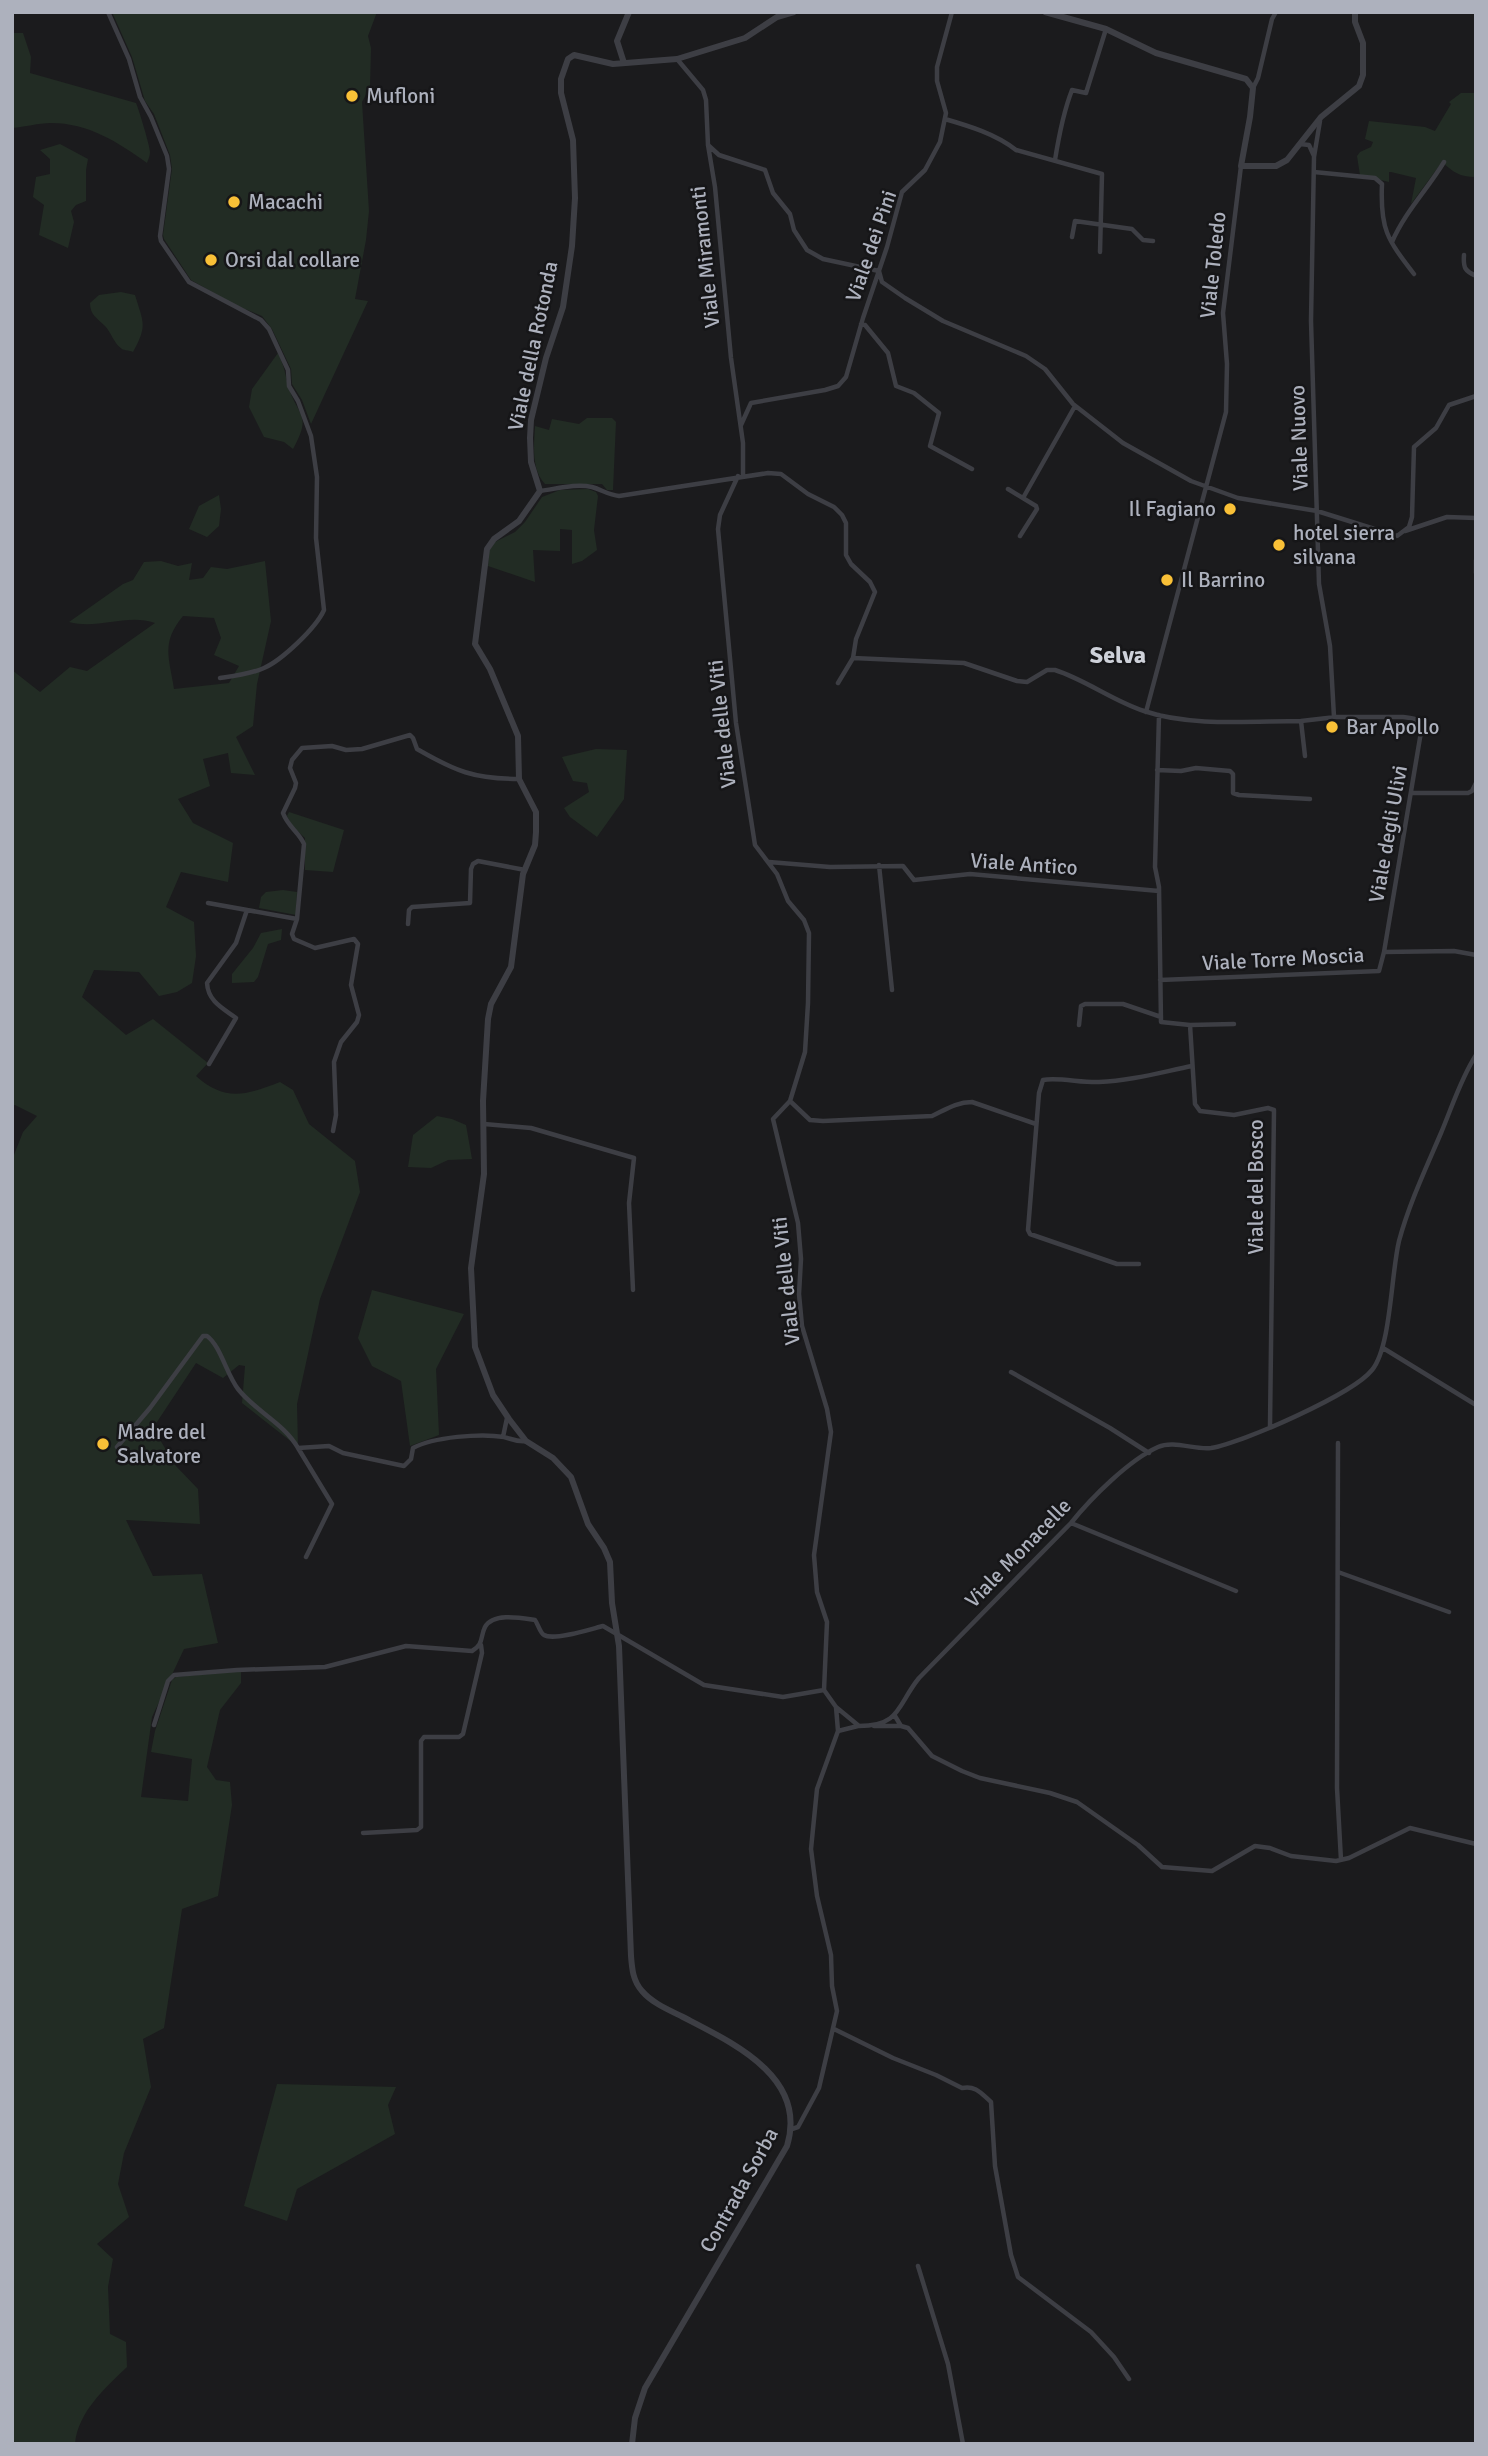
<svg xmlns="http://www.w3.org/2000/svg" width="1488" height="2456" font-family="Signika,sans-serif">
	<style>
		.green { fill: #222c24; fill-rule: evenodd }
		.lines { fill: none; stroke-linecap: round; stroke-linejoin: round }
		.minor { stroke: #3d3e44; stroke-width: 4.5 }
		.tertiary { stroke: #3d3e44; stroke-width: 6 }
		.poi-dot { fill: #f9c037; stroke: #161618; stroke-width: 2.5 }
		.labels { text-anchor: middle; stroke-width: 5; stroke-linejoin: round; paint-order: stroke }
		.poi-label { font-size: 21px; fill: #adb1bd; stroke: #161618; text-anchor: start }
		.street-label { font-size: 21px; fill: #adb1bd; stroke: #161618 }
		.quarter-label { font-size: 24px; font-weight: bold; fill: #ced1d9; stroke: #161618 }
	</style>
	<rect width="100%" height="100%" fill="#1b1b1d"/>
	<path class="green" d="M112,12H377L368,36L371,48L370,87L362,102L369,211L366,240L355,299L368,301L311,424L302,400L292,384L291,369L272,329L262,316L235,305L191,280L164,239L163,235L172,169L170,155L154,114L145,101L132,57Z
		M12,33H23L31,57L30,73L136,103C139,110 150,146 150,152C150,156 148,160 147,163C118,142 88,123 51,123C38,123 25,127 12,128Z
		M1461,93H1476L1475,177C1460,177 1453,172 1442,162L1411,204L1416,178L1391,172H1389V182L1360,175L1357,156L1360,152L1371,147L1373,142L1365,139L1369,121L1425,127L1435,131L1451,104L1449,102Z
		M60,144L88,159L86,170V201L76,205L71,211L74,222L68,248L39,235L44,205L33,197L36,177L50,174V159L40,150Z
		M121,292L135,295C143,322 148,325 133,352C133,351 123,350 122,349C114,344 111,332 105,326C97,318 90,315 90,303L99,295Z
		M278,353C284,365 285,373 288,385C297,417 313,413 293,449L284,442L264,437L249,407L252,389Z
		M587,418H612L616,422L613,490H607L602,484H545C531,469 534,445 535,426L549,430L552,419L579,424Z
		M588,489L596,492L598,496L594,530L597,550L582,561L572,564V530L560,529V551L533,550L535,582L488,566L489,551L495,542L515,532L525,522L542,497L560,490Z
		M219,495L221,509L219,526L207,537L189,529L199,506Z
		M161,561L178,566L192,563L189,580L203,578L211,567L227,569L265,561L271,621L257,684L253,726L236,737L255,775L231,773L228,753L203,759L210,786L178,799L193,823L233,843L228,882L181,872L166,907L194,922L196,956L192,983L177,992L159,996L139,972L94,970L82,997L126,1035L153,1019L208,1063L196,1076C225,1102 246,1095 280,1082L293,1090L309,1124L355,1161L360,1192L320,1299L297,1404L298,1447L242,1403L245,1366L239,1365L223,1378L196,1363L153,1428L175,1465L198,1489L200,1524L126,1520L153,1576L202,1574L218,1643L184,1649L152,1717L141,1797L188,1801L192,1759L151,1752L155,1731L172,1680L176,1677L241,1671V1683L220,1710L207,1767L216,1780L230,1782L232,1805L218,1896L182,1909L164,2028L143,2039L151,2087L124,2153L118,2184L129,2217L97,2244L113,2259L108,2287L110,2334L126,2342L127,2367C105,2388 78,2412 75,2444H12V1160L23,1132L37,1116L15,1105L12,1106V670L40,692L70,667L87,671L155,623C127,613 98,630 69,622L123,584L133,580L144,562ZM183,616L214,618L221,638L214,655L239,666L229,683L174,689C169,657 161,643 183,616Z
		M596,749L627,750L624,799L597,837L570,817L564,808L589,792L587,783L573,781L562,757Z
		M289,812L344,830L333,872L305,870V838L292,826L287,816Z
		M283,890L297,892L296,915L259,908L261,897L266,892Z
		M282,929L281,940L268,944L258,977L254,982L232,983V974L253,948L261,933Z
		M437,1116L452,1119L466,1125L472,1159L448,1160L431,1168L408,1167L413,1135Z
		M372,1290L464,1314L436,1369L439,1435L410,1446L401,1381L372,1366L358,1338Z
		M277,2084L396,2087L388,2105L395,2134L297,2189L287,2221L244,2206Z"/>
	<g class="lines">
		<path class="minor" d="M108,12L129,59L140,97L151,117L167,156L169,169L160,236L161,241L189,282L261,320L269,329L288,370L289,386L298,401L311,436L317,477L316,538L324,610C316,628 282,660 264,668C251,674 234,676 220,678
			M677,59L703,90L706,100L708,145L715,187L731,358L743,443V476
			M1253,88L1258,78L1272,19L1276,12
			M945,119C969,126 996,134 1016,150L1102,174L1100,252
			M1320,121L1314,157L1311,321L1319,584L1330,646L1334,717
			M1300,144L1309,145L1314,156
			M708,145L719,155L765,170L773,193L790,214L794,230L807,250L823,259L879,271
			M1055,160C1059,135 1063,113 1072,90L1086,93L1106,29
			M1314,172L1375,178L1382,184C1380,229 1387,239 1414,274
			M1072,237L1075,221L1132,229L1143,240L1153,241
			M1392,242C1405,212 1427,190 1444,162
			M1464,255C1463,268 1465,271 1476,276
			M879,271L882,282L905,298L943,321L1026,356L1045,369L1073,404L1123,443L1191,481L1238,498L1317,511L1397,536L1409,527L1412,517L1414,447L1436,428L1449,405L1476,396
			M861,324L865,325L888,353L896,386L914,393L939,413L930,446L972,469
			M741,425L751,403L825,390L838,386L846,377L863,318L887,247L902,192L925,170L940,142L946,113L937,81V67L952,12
			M738,476L720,515L718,529L736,723L755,845L777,874L788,901L804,920L809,933L808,1003L805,1052L790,1101L773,1119L798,1223L801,1259L799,1294L802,1326L827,1409L831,1432L814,1555L817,1592L827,1622L824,1690
			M1008,489L1036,506L1037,509L1020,536
			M540,491C556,489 576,483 592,487C602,490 609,495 619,496L768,473L781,474L808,494L834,507L842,515L846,523V555L851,564L870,582L875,592L856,639L853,658L838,683
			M1023,498L1075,406
			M1405,531L1447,517L1476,518
			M1476,560V573
			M853,658L964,663L1017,681L1027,682L1047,670H1055C1086,680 1113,701 1144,711C1191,727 1252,721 1301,721
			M1146,712L1226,412L1227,364L1223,313L1241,166
			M1159,715L1155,867L1159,887L1161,1022L1190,1025L1234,1024
			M1305,756L1301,721L1336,717H1403C1412,718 1418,718 1422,726L1384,952
			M1157,770L1181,771L1196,768L1230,771L1233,774V793L1239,795L1310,799
			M1412,793H1468L1472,791L1476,783
			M769,862L830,867L903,866L914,880L970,874L1159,891
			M879,865L892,990
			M208,903L297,919
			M408,924L409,910L412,907L470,903L471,869L473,864L478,861L525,870
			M1160,980L1379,971L1384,952L1454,951L1476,955
			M1079,1025L1081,1006L1085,1004H1123L1161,1017
			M1190,1025L1195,1104L1200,1111L1234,1115L1268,1108L1274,1110L1270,1426
			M209,1064L236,1018C224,1009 208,1002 207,983L236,943L247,910
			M790,1101L810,1120L823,1121L932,1116C945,1110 956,1102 972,1102L1036,1124
			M484,1124L531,1128L634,1158L629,1203L633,1290
			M333,1131L336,1115L334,1062L341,1042L357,1022L359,1015L351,985L358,944L354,939L315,948L294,939L292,934L297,919L304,844C299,832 288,827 283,813L295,788L296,783L290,768L292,760L302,748L332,746L346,750L362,749L410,735L413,738L417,749C455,771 474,779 519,779
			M1139,1264H1117L1030,1234L1028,1230L1039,1093L1043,1080C1057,1077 1083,1083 1099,1082C1130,1081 1162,1072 1192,1066
			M1383,1348L1476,1405
			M1011,1372L1110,1428L1149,1453
			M503,1437L507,1418
			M1338,1443L1337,1788L1341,1860
			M117,1447L150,1408L203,1336H207C220,1345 227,1375 238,1389C255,1411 284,1423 298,1448L329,1446L343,1453L404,1466L411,1459L413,1448C433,1437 481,1433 504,1437C512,1439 517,1442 526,1441
			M298,1448L332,1504L306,1557
			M1071,1523L1236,1591
			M1338,1572L1449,1612
			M824,1690L836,1707L859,1726C901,1726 897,1705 919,1678L1071,1523C1091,1498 1129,1460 1158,1447C1174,1440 1194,1450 1211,1448C1242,1443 1353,1394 1372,1370C1391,1347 1391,1274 1399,1241C1409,1204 1426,1168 1441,1133C1452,1107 1461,1078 1476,1055
			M895,1716L901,1726L908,1728L932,1756L962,1771L980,1778L1050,1793L1077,1802L1138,1845L1162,1867L1212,1871L1255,1846L1270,1848L1291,1856L1336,1861L1349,1858L1410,1828L1476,1844
			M154,1725L168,1681L174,1675L237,1670L325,1667L406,1646L472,1651C484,1644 480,1637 485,1627C493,1612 522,1618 535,1620C538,1624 540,1633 544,1635C554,1641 591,1629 603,1626L704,1685L783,1697L824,1690
			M874,1726H901
			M838,1731L858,1726
			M363,1833L417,1830L421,1827V1741L424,1737H459L463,1734L482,1653L481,1645
			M834,2029L893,2058L936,2075L962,2088C975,2085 981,2093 991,2102L995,2166L1011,2255L1018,2277L1091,2332L1114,2357L1129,2379
			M792,2129L798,2127L819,2088L837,2011L832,1986L831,1955L817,1896L811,1849L817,1789L838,1731L836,1707
			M918,2266L948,2364L963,2444"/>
		<path class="tertiary" d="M1045,12L1106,29L1156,53L1246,79L1253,88L1250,117L1241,166H1276L1287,160L1321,117L1359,86L1363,75V43L1355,22V12
			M624,63L617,41L629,12
			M632,2444L635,2418L645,2388L787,2146C808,2077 733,2043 683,2017C669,2010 652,2003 642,1991C633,1981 632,1969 631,1956L619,1646L612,1603L610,1562L604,1548L588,1524L571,1477L553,1458L526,1441L509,1419L493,1395L475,1347L471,1268L484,1174L483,1101L488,1019L491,1004L511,967L523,874L535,845L536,832V812L519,779L518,736L490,669L475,644L487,549L494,539L519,521L540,491L531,462L530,438L531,420L546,358L563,307L572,246L575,198L573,140L561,93V79L568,59L574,55L613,64L677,59L745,38L777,17L794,12"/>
	</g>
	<g class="poi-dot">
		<circle cx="352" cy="96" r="7"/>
		<circle cx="234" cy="202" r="7"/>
		<circle cx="211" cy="260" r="7"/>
		<circle cx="1230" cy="509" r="7"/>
		<circle cx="1279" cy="545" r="7"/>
		<circle cx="1167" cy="580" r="7"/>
		<circle cx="1332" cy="727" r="7"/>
		<circle cx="103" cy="1444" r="7"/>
	</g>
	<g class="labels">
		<g class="poi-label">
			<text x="366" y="103">Mufloni</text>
			<text x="248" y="209">Macachi</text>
			<text x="225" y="267">Orsi dal collare</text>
			<text x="1216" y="516" text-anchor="end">Il Fagiano</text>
			<text x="1293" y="540">hotel sierra<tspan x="1293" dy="24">silvana</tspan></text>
			<text x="1181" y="587">Il Barrino</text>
			<text x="1346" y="734">Bar Apollo</text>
			<text x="117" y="1439">Madre del<tspan x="117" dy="24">Salvatore</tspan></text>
		</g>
		<g class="street-label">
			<text transform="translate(871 246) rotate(-71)" y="7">Viale dei Pini</text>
			<text transform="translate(705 257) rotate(-96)" y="7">Viale Miramonti</text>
			<text transform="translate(1213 265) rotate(-84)" y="7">Viale Toledo</text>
			<text transform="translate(533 346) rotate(-78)" y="7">Viale della Rotonda</text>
			<text transform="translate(1299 438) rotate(-92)" y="7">Viale Nuovo</text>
			<text transform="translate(722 724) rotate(-96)" y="7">Viale delle Viti</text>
			<text transform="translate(1388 834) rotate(-80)" y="7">Viale degli Ulivi</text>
			<text transform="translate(1024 864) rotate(4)" y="7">Viale Antico</text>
			<text transform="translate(1283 959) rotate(-3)" y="7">Viale Torre Moscia</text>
			<text transform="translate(1256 1187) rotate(-90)" y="7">Viale del Bosco</text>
			<text transform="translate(786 1281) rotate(-96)" y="7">Viale delle Viti</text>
			<text transform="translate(1018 1553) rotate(-46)" y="7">Viale Monacelle</text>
			<text transform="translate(739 2190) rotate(-61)" y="7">Contrada Sorba</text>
		</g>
		<g class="quarter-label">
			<text x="1118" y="663">Selva</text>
		</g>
	</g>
	<rect width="1488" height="2456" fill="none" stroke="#adb1bd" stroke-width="28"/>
</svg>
